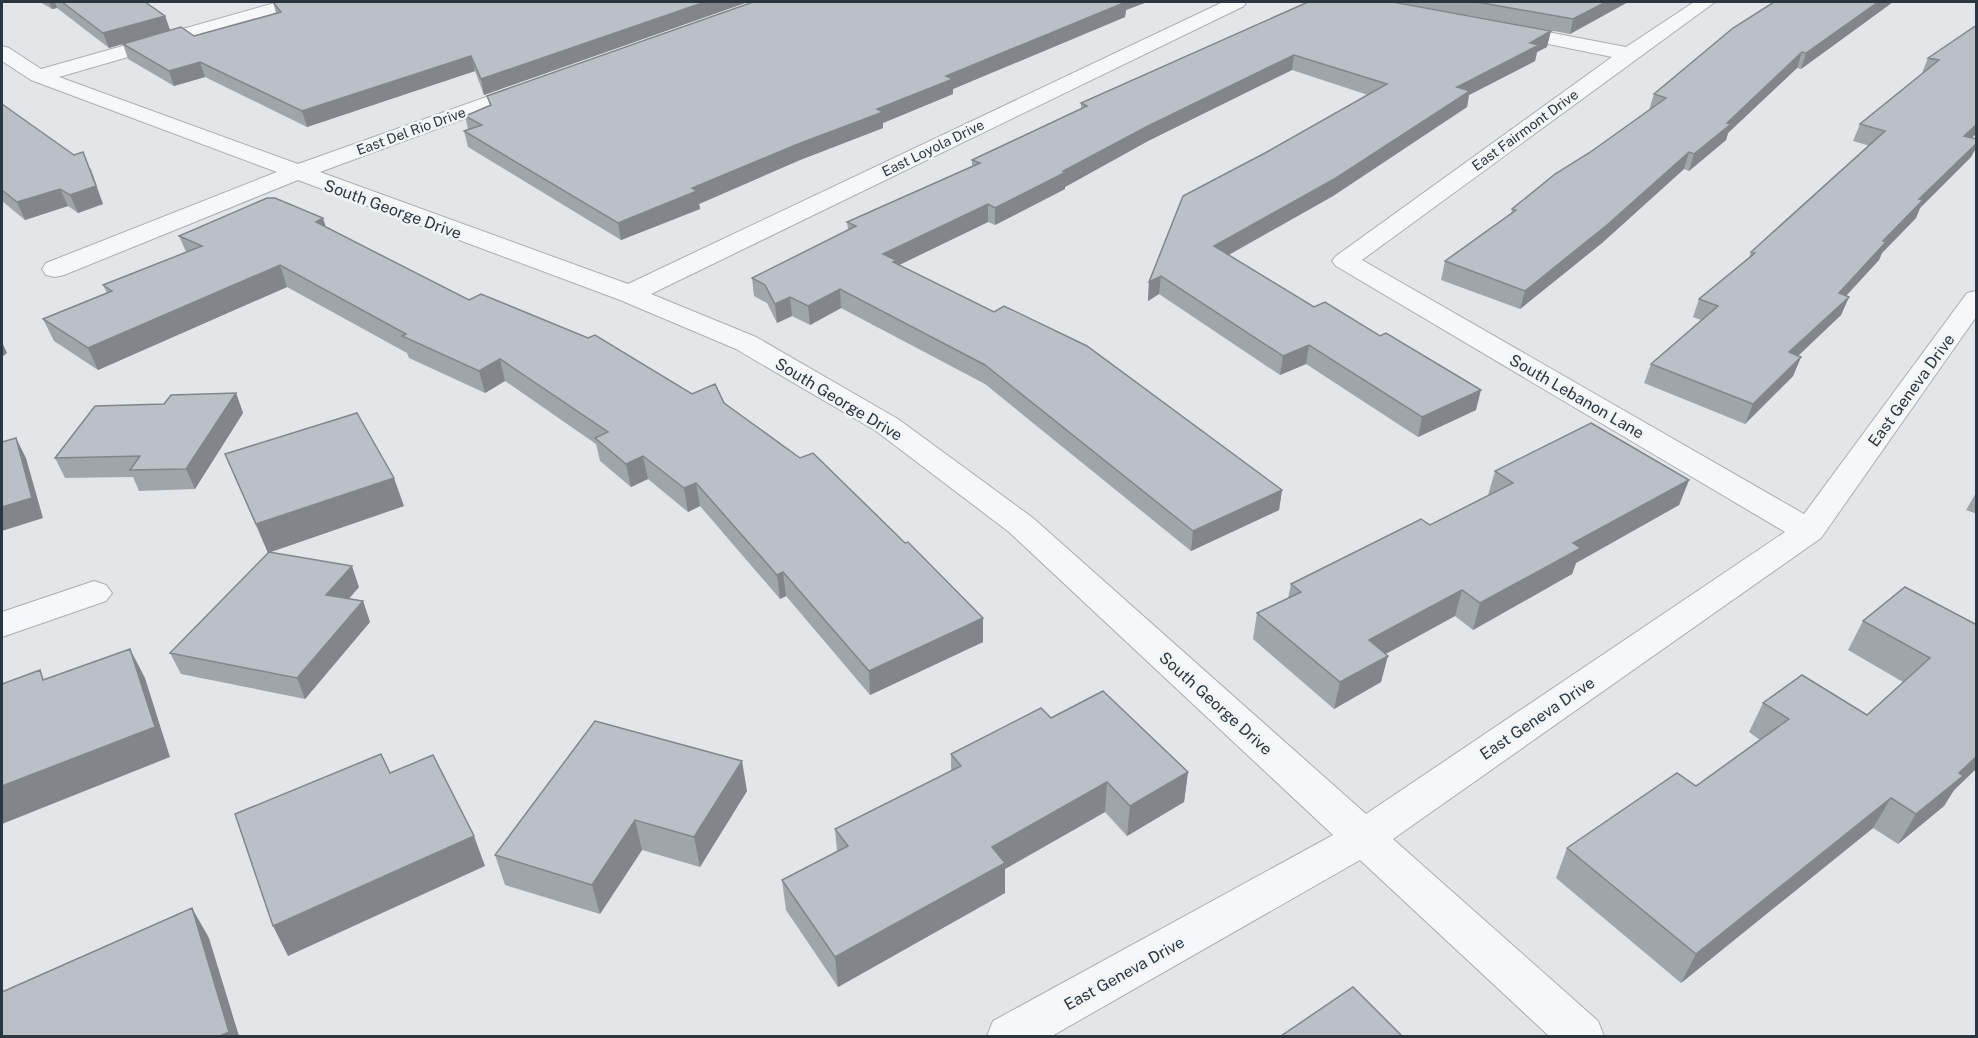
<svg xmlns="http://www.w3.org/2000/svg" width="1978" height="1038" font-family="'Public Sans',sans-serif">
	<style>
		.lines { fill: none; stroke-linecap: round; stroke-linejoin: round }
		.street-casing { stroke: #a8aeb3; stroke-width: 2 }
		.street { fill: #f5f7f8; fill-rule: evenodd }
		.wall { fill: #a0a5aa }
		.shaded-wall { fill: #82868b }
		.building { fill: #bac0c6; stroke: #82868b; stroke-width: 1.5 }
		.labels { text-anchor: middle; stroke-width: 5; stroke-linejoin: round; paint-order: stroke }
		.far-street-label { font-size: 14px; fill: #2c3640; stroke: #f2f5f7 }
		.street-label { font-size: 16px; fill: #2c3640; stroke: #f2f5f7 }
	</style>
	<rect width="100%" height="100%" fill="#e3e6e9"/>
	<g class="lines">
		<defs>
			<path id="street" d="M278,2H306L304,6L59,77L298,164L523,84H537L540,88L537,92L320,172L628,284L1223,2H1246L1244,6L651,294L756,337L898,419L1033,518L1366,814L1785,532L1336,266L1332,261L1336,256L1612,57L1499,34L1496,30L1499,26L1506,24L1626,47L1694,2H1715L1362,260L1804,514L1967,293L1976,291V317L1821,538L1393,839L1598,1021L1604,1036H1549L1360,860L1052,1036H987L993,1021L1333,835L1009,532L876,431L736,349L620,300L298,180L64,275L55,277L46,275L42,269L46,263L277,172L31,80L2,61V46L9,48L41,69Z
				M94,581L106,585L112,593L106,601L2,637V612Z"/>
		</defs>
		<use href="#street" class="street-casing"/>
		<use href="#street" class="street"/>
	</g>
	<path class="wall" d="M40,2H145L165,16L170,30L109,48L57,8L52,9Z
		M273,2H748L484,95L475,71L307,127L205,77L174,86L128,59L123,44L194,36L276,13Z
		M753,2H1147L1126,10L1125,17L953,89V94L883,123V128L800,160L699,204L700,209L621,240L468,147L464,131L468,129L465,116L490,106L487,96Z
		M1308,2L1547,47L1537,52L1535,61L1469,95L1467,107L1333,196L1229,255L1476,410L1418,437L1306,364L1280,375L1159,294L1148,301L1149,282L1265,153L1368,95L1292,70L1148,141L1065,187V189L995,225L988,222L899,265L1282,490L1279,510L1191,551L985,384L841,308L810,325L792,316L777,323L767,303L754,296L752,278L848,230L847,222L972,167V160L1081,109V103Z
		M1396,2H1628L1570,34Z
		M1774,2H1893L1801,69L1797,68L1728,133L1726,140L1689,171L1684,169L1602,243L1520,309L1441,280L1445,261L1511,214L1512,209L1649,110L1654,94Z
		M1977,25V133L1971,138L1977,139V146L1971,157L1920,208L1916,218L1882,253L1879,260L1846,296L1849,297L1841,315L1798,356L1801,357L1793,376L1745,424L1644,383L1651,364L1701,320L1693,317L1699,299L1749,258L1751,252L1870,146L1853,141L1860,124L1923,73H1922L1928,58Z
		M2,104L91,169L103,204L78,213L68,206L25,220L2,201Z
		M326,227L469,300L692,394L724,403L983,642L870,695L786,596L780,599L700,506L688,512L648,479L631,487L600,461L596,444L505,381L485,393L409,358L407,353L287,287L98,370L54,341L43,319L107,293L103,285L186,252L179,236Z
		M236,393L243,413L195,489L139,491L133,477L65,478L55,458L164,404Z
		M225,454L404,506L270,552L359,587L349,599L363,601L370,622L305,699L181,674L170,653L269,552L268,553Z
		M1495,471L1689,480L1679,505L1576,563L1572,574L1473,630L1455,616L1386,654L1381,682L1334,709L1253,639L1257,613L1288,598L1291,584L1430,525L1488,495Z
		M1977,491V514L1966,510Z
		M1863,621L1977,625V768L1954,790L1944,806L1898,844L1873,828L1681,983L1556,878L1567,848L1696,786L1760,740L1749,732L1763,703L1867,715L1903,682L1848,650Z
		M1051,718L1188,772L1184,802L1127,836L1105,812L1005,869V893L838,987L786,910L782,880L837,851L835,829L951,771V754Z
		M747,791L700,867L642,850L600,914L505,885L495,855Z"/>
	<path class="shaded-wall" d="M49,2H55L57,8L52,9Z
		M705,2H748L484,95L481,79Z
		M1117,2H1147L1126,10L1125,17L953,89V94L883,123V128L800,160L699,204L700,209L621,240L618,223L692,188L877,109L946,76Z
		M1606,2H1628L1570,34L1573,19Z
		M1878,2H1893L1801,69L1806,53Z
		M165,16L170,30L109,48L103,33Z
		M1551,31L1547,47L1537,52L1535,61L1469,95L1467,107L1333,196L1212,264L1214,246L1457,87L1530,43Z
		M1802,52L1797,68L1728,133L1726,140L1689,171L1694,154Z
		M1294,55L1292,70L1148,141L1065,187V189L995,225V208L1150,125Z
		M471,56L475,71L307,127L302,111Z
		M200,62L205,77L174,86L169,71Z
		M1977,124V133L1956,153L1964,136Z
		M1977,143V146L1971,157L1920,208L1916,218L1882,253L1879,260L1831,312L1839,293L1919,199Z
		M83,152L103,204L78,213L70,195Z
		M1689,152L1684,169L1602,243L1520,309L1525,291Z
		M60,189L68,206L25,220L17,202Z
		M988,204V222L897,266L883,254Z
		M323,218L330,239L316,222Z
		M280,265L287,287L98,370L88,348Z
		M1161,276L1159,294L1148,301L1149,282Z
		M840,289L841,308L810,325L808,306Z
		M790,297L792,316L777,323L775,304Z
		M1849,297L1841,315L1781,372L1789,352Z
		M2,342L7,353L2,357Z
		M1309,345L1306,364L1280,375L1283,356Z
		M1801,357L1793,376L1745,424L1753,404Z
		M500,359L505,381L485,393L479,371Z
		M1481,390L1476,410L1418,437L1422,417Z
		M236,393L243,413L195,489L186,469Z
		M16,438L26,458L43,518L2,531V507Z
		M643,456L648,479L631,487L626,464Z
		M394,478L404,506L268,553L256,524Z
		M1689,480L1679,505L1576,563L1572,574L1473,630L1480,603L1573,543Z
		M696,483L700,506L688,512L684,488Z
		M1282,490L1279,510L1191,551L1193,531Z
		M352,566L359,587L334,615L326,595Z
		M783,572L786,596L780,599L777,575Z
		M1462,590L1455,616L1363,666L1369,640Z
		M363,601L370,622L305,699L297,678Z
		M983,618V642L870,695L869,671Z
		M130,649L145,678L170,757L2,824V786Z
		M1388,656L1381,682L1334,709L1340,682Z
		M1977,756V768L1954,790L1944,806L1898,844L1916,814Z
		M742,761L747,791L700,867L694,837Z
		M1188,772L1184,802L1127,836L1130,806Z
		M1107,782L1105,812L1005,869V893L838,987L835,957L992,847Z
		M1891,798L1873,828L1681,983L1696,954Z
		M635,820L642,850L600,914L592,885Z
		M474,836L485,866L288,956L273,926Z
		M192,908L209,938L239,1036H220Z"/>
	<path class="building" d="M62,2H145L165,16L103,33Z
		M273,2H705L481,79L471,56L302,111L200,62L169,71L123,44L181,27L194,36L281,12Z
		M753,2H1126L946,76L953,79L877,109L883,112L798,144L692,188L697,191L618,223L464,131L482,125L465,116L491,105L487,96Z
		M1308,2H1393L1551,31L1530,43L1539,45L1457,87L1470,91L1336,178L1214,246L1314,307L1325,302L1380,336L1386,333L1481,390L1422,417L1309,345L1283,356L1161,276L1149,282L1183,196L1265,153L1387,84L1294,55L1150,125L1063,171L1066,172L995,208L988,204L883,254L896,260L893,262L994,312L1004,306L1087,346L1282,490L1193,531L985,365L840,289L808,306L790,297L775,304L765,285L752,278L856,226L847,222L980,163L972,160L1087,106L1081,103Z
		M1477,2H1606L1573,19Z
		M1774,2H1878L1806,53L1802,52L1727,123L1731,124L1694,154L1689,152L1607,225L1525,291L1445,261L1516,210L1512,209L1555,174L1589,153L1666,98L1654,94L1733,28Z
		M1977,25V124L1964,136L1977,139V143L1919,199L1923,200L1883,241L1886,242L1839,293L1849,297L1789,352L1801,357L1753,404L1651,364L1718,306L1699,299L1755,253L1751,252L1885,131L1860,124L1939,60L1928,58Z
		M2,104L74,155L83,152L96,186L70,195L60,189L17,202L2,190Z
		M267,198H275L323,218L316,222L469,300L481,294L588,338L595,335L692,394L715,384L724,403L800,458L813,453L905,543L908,542L983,618L869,671L783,572L777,575L696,483L684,488L643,456L626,464L595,438L608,432L500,359L479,371L402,336L406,334L280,265L88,348L43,319L112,291L103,285L202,246L179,236Z
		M236,393L186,469L130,470L140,456L55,458L95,406L164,404L171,395Z
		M357,413L394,478L256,524L225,454Z
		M1591,423L1689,480L1573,543L1581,548L1480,603L1462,590L1369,640L1388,656L1340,682L1257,613L1301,592L1291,584L1421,519L1430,525L1513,483L1495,471Z
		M16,438L32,498L2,507V442Z
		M269,552L352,566L326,595L363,601L297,678L170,653Z
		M1905,587L1977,625V756L1959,773L1963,776L1916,814L1891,798L1696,954L1567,848L1677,773L1696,786L1789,719L1763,703L1802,675L1867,715L1930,658L1863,621Z
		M130,649L155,727L2,786V684L40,670L43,680Z
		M1103,691L1188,772L1130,806L1107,782L992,847L1005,863L835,957L782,880L848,846L835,829L961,766L951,754L1041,708L1051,718Z
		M595,721L742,761L694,837L635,820L592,885L495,855Z
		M381,754L390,773L433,755L474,836L273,926L235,814Z
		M192,908L229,1032L220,1036H2V992Z
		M1353,987L1402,1036H1281Z"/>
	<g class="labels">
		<g class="far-street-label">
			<text transform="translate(1525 130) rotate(-36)" y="5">East Fairmont Drive</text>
			<text transform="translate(411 131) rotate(-20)" y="5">East Del Rio Drive</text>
			<text transform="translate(933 148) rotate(-26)" y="5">East Loyola Drive</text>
		</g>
		<g class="street-label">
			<text transform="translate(393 209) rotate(20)" y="6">South George Drive</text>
			<text transform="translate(1911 390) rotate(-54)" y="6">East Geneva Drive</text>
			<text transform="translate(1577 396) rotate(30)" y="6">South Lebanon Lane</text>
			<text transform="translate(839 399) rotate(31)" y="6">South George Drive</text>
			<text transform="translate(1216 703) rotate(42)" y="6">South George Drive</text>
			<text transform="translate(1537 718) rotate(-34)" y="6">East Geneva Drive</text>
			<text transform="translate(1124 973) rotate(-29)" y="6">East Geneva Drive</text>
		</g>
	</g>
	<rect width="1978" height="1038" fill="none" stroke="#2c3640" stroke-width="6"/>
</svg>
